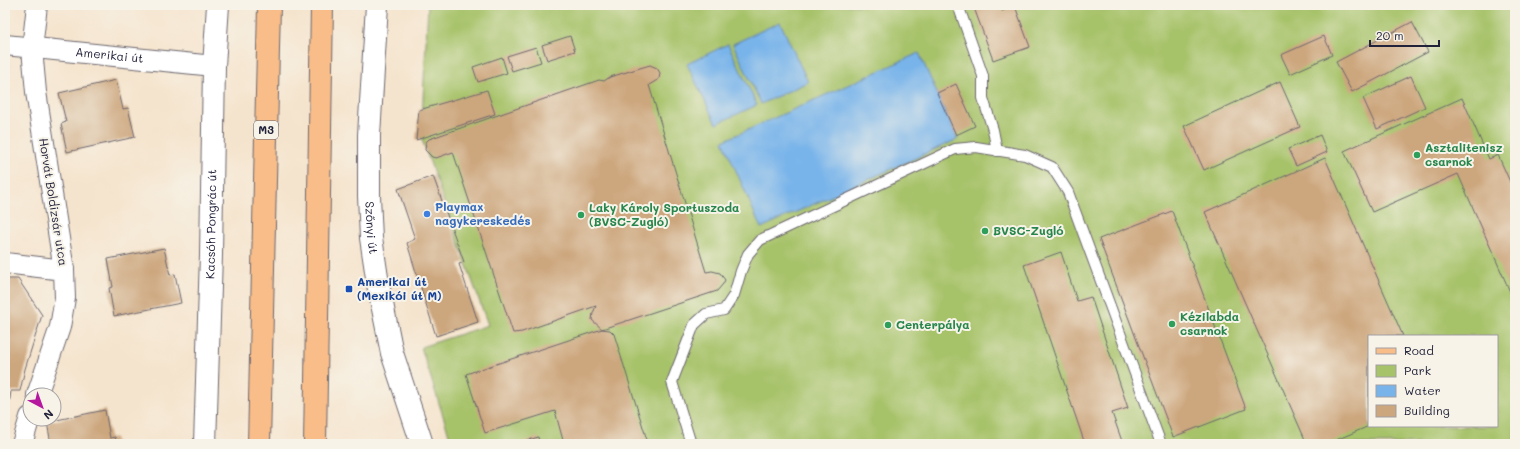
<svg xmlns="http://www.w3.org/2000/svg" width="1520" height="449" font-family="Mali,sans-serif">
	<style>
		.green { fill: #a7c36a; stroke: #647252; fill-rule: evenodd }
		.water { fill: #78b4ea; stroke: #4d6b92 }
		.building { fill: #cca67d }
		.lines { fill: none; stroke-linecap: round; stroke-linejoin: round }
		.service-casing { stroke: #6c666e; stroke-width: 12 }
		.minor-casing { stroke: #6c666e; stroke-width: 22 }
		.tertiary-casing { stroke: #6c666e; stroke-width: 24 }
		.primary-casing { stroke: #6c666e; stroke-width: 24 }
		.service { stroke: #fff; stroke-width: 10 }
		.minor { stroke: #fff; stroke-width: 20 }
		.tertiary { stroke: #fff; stroke-width: 22 }
		.primary { stroke: #f8bd88; stroke-width: 22 }
		.leisure-dot { fill: #2e9e5b; stroke: #f7f3e8; stroke-width: 1.5 }
		.shop-dot { fill: #3f7fe0; stroke: #f7f3e8; stroke-width: 1.5 }
		.transit-dot { fill: #1a4fb4; stroke: #f7f3e8; stroke-width: 1.5 }
		.labels { text-anchor: middle; stroke-width: 4; stroke-linejoin: round; paint-order: stroke }
		.shield { fill: #f7f3e8; stroke: #62616f; stroke-width: 1 }
		.shield-label { font-size: 11px; font-weight: bold; fill: #22223b }
		.street-label { font-size: 12px; fill: #22223b; stroke: #f7f3e8 }
		.leisure-label { font-size: 12px; font-weight: bold; fill: #27864d; stroke: #f7f3e8; text-anchor: start }
		.shop-label { font-size: 12px; font-weight: bold; fill: #366cbe; stroke: #f7f3e8; text-anchor: start }
		.transit-label { font-size: 12px; font-weight: bold; fill: #164399; stroke: #f7f3e8; text-anchor: start }
	</style>
	<rect width="100%" height="100%" fill="#f7f3e8"/>
	<filter id="ink" filterUnits="userSpaceOnUse"><feTurbulence type="fractalNoise" baseFrequency=".025" numOctaves="2"/><feDisplacementMap in="SourceGraphic" scale="8" xChannelSelector="R" yChannelSelector="G"/><feConvolveMatrix kernelMatrix="1 2 1 2 8 2 1 2 1" color-interpolation-filters="sRGB"/></filter>
	<filter id="wash" filterUnits="userSpaceOnUse"><feTurbulence type="fractalNoise" baseFrequency=".012" numOctaves="4" result="noise"/><feDisplacementMap in="SourceGraphic" scale="16" xChannelSelector="R" yChannelSelector="G"/><feGaussianBlur stdDeviation="0.9" result="paint"/><feColorMatrix in="noise" values="0 0 0 0 0 0 0 0 0 0 0 0 0 0 0 0 0 1.4 0 .05"/><feComposite in="paint" operator="in"/></filter>
	<g filter="url(#wash)">
		<rect width="100%" height="100%" fill="#f5e4cd"/>
		<path class="green" d="M428,5H1515V444H452L421,347L488,325L421,137ZM1369,336H1497V426H1369Z"/>
		<path class="water" d="M780,22L808,82L761,104L733,44Z
			M728,44L757,105L716,124L687,64Z
			M919,53L958,139L761,228L723,141Z"/>
		<g id="blocks">
			<path class="building" d="M973,5H1000L1002,11L1015,6L1030,47L993,60Z
				M1412,22L1428,52L1352,92L1336,62Z
				M570,36L575,51L547,60L542,45Z
				M1324,36L1332,55L1290,74L1281,55Z
				M536,47L541,62L512,71L507,56Z
				M502,57L507,73L478,82L473,67Z
				M650,65L657,68L660,73L659,79L649,85L706,272L712,271L720,273L725,280L723,284L717,291L602,329L592,320L593,313L596,306L522,332L513,333L453,152L436,158L432,157L425,150L426,142L429,139L599,80L604,81L610,77Z
				M1411,76L1425,107L1377,129L1363,98Z
				M116,80L123,109L128,108L135,137L67,152L61,124L66,122L59,93Z
				M1280,82L1300,127L1204,170L1184,126Z
				M956,84L975,126L956,135L937,93Z
				M487,90L495,114L416,140L419,110Z
				M1462,98L1489,159L1498,155L1515,193V303L1458,174L1372,212L1344,151Z
				M1320,135L1327,152L1296,166L1288,149Z
				M1325,158L1403,336H1369V426L1327,444H1307L1205,212Z
				M433,176L464,262L459,264L478,322L436,336L407,243L415,239L398,189Z
				M1172,211L1246,409L1173,437L1099,239Z
				M164,248L170,275L175,274L181,303L114,316L109,288L113,287L108,259Z
				M1061,252L1077,301L1091,297L1128,408L1112,413L1123,444H1085L1024,265Z
				M5,279H18L42,315L25,369L20,391H11L6,427L5,338L7,331L5,328Z
				M602,329L610,330L614,334L647,440L633,444H564L555,411L485,433L466,374Z
				M105,410L110,438L115,437L117,444H51L47,422Z
				M538,437L540,444H517Z"/>
		</g>
	</g>
	<g filter="url(#ink)">
		<use href="#blocks" fill-opacity="0" stroke="#6c666e" stroke-width="1"/>
		<g class="lines">
			<defs>
				<path id="service" d="M958,5L983,76V98L993,130L997,151
					M691,444L672,382L694,325L706,314L724,310L734,295L741,271L748,254L760,240L955,149L976,147L1025,155L1052,167L1068,192L1161,444"/>
				<g id="minor">
					<path id="s1" d="M5,45L214,66"/>
					<path d="M5,263L64,270"/>
					<path d="M37,395L60,327L65,298L64,270L36,92L32,49L37,5"/>
					<path d="M22,444L30,417"/>
				</g>
				<g id="tertiary">
					<path id="s2" d="M377,5L369,135V196L371,238L378,284L392,353L422,444"/>
					<path id="s3" d="M205,444L211,255L214,66L218,5"/>
				</g>
				<path id="primary" d="M259,444L269,5
					M315,444L322,5"/>
			</defs>
			<use href="#service" class="service-casing"/>
			<use href="#minor" class="minor-casing"/>
			<use href="#tertiary" class="tertiary-casing"/>
			<use href="#primary" class="primary-casing"/>
			<use href="#service" class="service"/>
			<use href="#minor" class="minor"/>
			<use href="#tertiary" class="tertiary"/>
			<use href="#primary" class="primary"/>
		</g>
	</g>
	<g class="leisure-dot">
		<circle cx="1417" cy="155" r="4"/>
		<circle cx="581" cy="215" r="4"/>
		<circle cx="985" cy="231" r="4"/>
		<circle cx="1172" cy="324" r="4"/>
		<circle cx="888" cy="325" r="4"/>
	</g>
	<circle class="shop-dot" cx="427" cy="214" r="4"/>
	<rect class="transit-dot" x="345" y="285" width="8" height="8" rx="2"/>
	<g class="labels">
		<rect class="shield" x="254" y="121" width="24" height="18" rx="3"/>
		<g class="shield-label">
			<text x="266" y="134">M3</text>
		</g>
		<g class="street-label">
			<text dy="4" stroke="none"><textPath href="#s1" startOffset="105">Amerikai út</textPath></text>
			<text transform="translate(53 202) rotate(81)" y="4">Horvát Boldizsár utca</text>
			<text dy="4" stroke="none"><textPath href="#s3" startOffset="220">Kacsóh Pongrác út</textPath></text>
			<text dy="4" stroke="none"><textPath href="#s2" startOffset="223">Szőnyi út</textPath></text>
		</g>
		<g class="leisure-label">
			<text x="1425" y="152">Asztalitenisz<tspan x="1425" dy="14">csarnok</tspan></text>
			<text x="589" y="212">Laky Károly Sportuszoda<tspan x="589" dy="14">(BVSC-Zugló)</tspan></text>
			<text x="993" y="235">BVSC-Zugló</text>
			<text x="1180" y="321">Kézilabda<tspan x="1180" dy="14">csarnok</tspan></text>
			<text x="896" y="329">Centerpálya</text>
		</g>
		<g class="shop-label">
			<text x="435" y="211">Playmax<tspan x="435" dy="14">nagykereskedés</tspan></text>
		</g>
		<g class="transit-label">
			<text x="357" y="286">Amerikai út<tspan x="357" dy="14">(Mexikói út M)</tspan></text>
		</g>
	</g>
	<rect width="1520" height="449" fill="none" stroke="#f7f3e8" stroke-width="20"/>
	<rect x="1368" y="335" width="130" height="92" fill="#f7f3e8" stroke="#a29fa3"/>
	<rect x="1376" y="348" width="20" height="6" fill="#f8bd88" stroke="#a29fa3"/>
	<text x="1404" y="355" font-size="12" fill="#22223b">Road</text>
	<rect x="1376" y="365" width="20" height="12" fill="#a7c36a" stroke="#a29fa3"/>
	<text x="1404" y="375" font-size="12" fill="#22223b">Park</text>
	<rect x="1376" y="385" width="20" height="12" fill="#78b4ea" stroke="#a29fa3"/>
	<text x="1404" y="395" font-size="12" fill="#22223b">Water</text>
	<rect x="1376" y="405" width="20" height="12" fill="#cca67d" stroke="#a29fa3"/>
	<text x="1404" y="415" font-size="12" fill="#22223b">Building</text>
	<g transform="translate(42 407) rotate(139)"><circle r="19" fill="#f7f3e8" stroke="#a29fa3"/>
	<path d="M0-3L7 15L0 10L-7 15Z" fill="#b5179e"/>
	<text y="-6" font-size="11" font-weight="bold" text-anchor="middle" fill="#22223b">N</text>
	</g>
	<path d="M1370 40v6h69v-6" fill="none" stroke="#22223b" stroke-width="2"/>
	<text x="1376" y="40" font-size="12" fill="#22223b" stroke="#f7f3e8" stroke-width="3" paint-order="stroke">20 m</text>
</svg>
